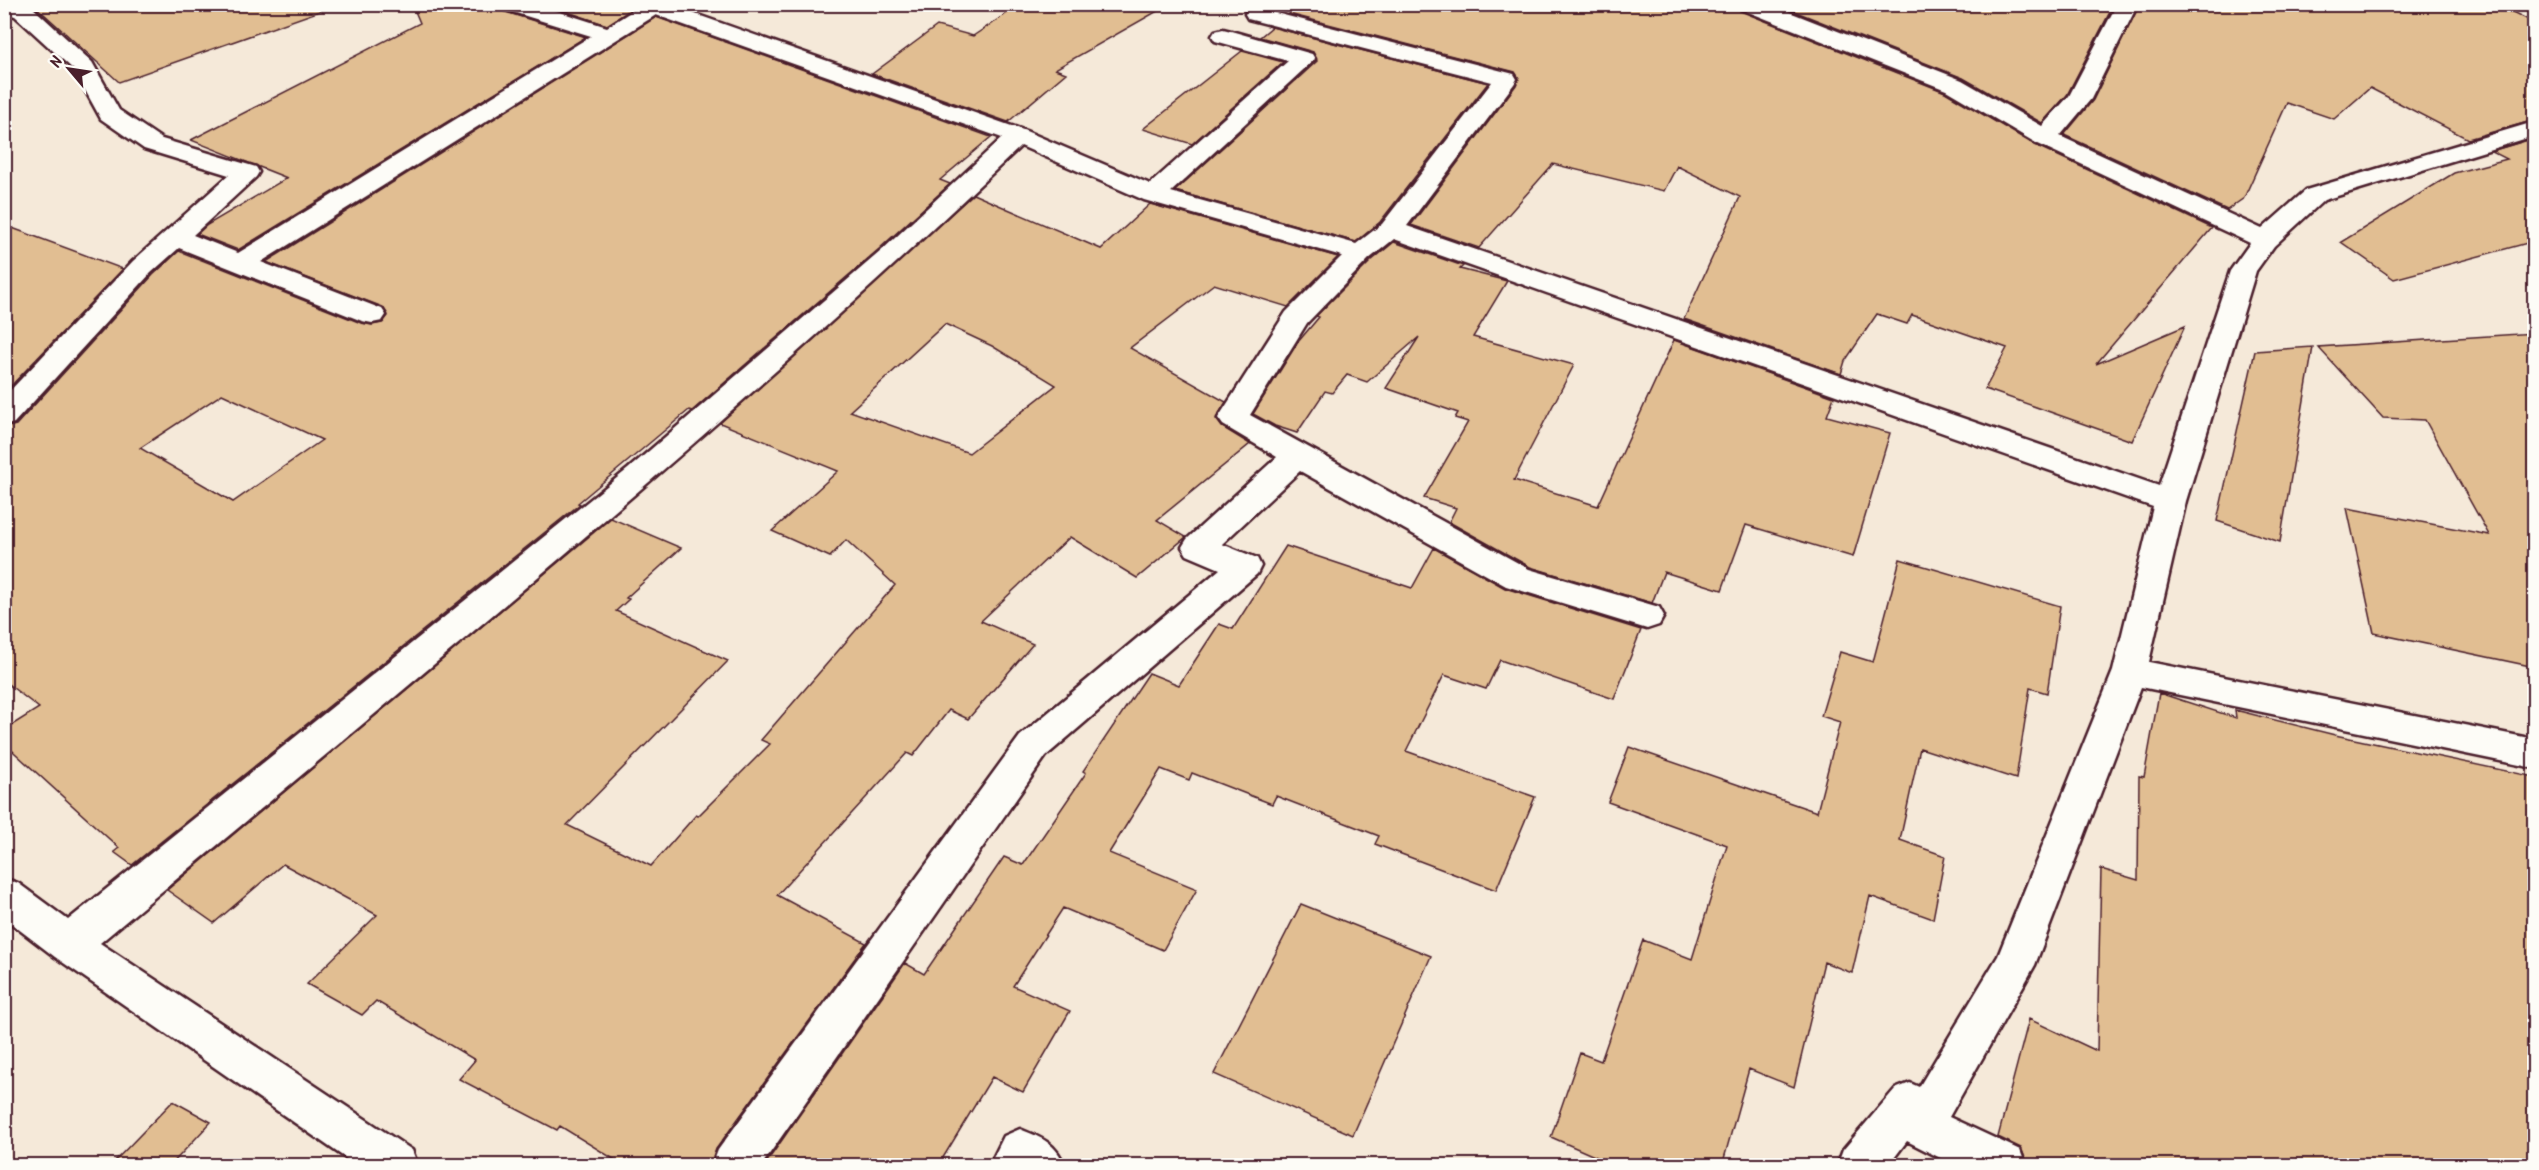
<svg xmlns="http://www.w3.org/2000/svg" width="2539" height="1170" font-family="Kalam,sans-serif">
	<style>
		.building { fill: #e1be92; stroke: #4a1f2b; stroke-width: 1.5; fill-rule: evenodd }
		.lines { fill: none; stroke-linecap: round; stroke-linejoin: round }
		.minor-casing { stroke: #4a1f2b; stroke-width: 5 }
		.minor { fill: #fdfcf7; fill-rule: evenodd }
	</style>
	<rect width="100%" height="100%" fill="#f5e9d9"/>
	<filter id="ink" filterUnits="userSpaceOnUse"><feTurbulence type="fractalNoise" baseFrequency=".0167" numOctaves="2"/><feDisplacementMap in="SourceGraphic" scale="12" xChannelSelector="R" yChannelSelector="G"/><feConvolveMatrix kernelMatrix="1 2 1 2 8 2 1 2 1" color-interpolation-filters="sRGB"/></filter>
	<g filter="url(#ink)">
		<path class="building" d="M33,4H319L320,11L119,82Z
			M412,4H499L502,11L586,37L238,250L197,234L207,225L287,178L191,140L420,23Z
			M544,4H626L634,7L607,25Z
			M1021,4H1170L1055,69L1066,73L1008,122L872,74L937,26L973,36Z
			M1301,4H1737L1740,11L1945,92L2035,145L2212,228L2096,364L2185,326L2132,441L1985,389L2007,348L1912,315L1907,324L1877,314L1845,361L1841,374L1684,319L1740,197L1677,166L1664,191L1553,164L1479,248L1411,225L1516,85L1519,78L1515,72L1289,14Z
			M1776,4H1995L2013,9H2059L2061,4H2114L2067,95L2042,123L1963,78Z
			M2140,4H2496L2535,23V120L2468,139L2370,88L2334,119L2287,103L2244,198L2227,210L2064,135L2093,100Z
			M656,17L991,137L940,180L950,184L879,249L692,411L689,410L578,503L580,504L132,865L114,852L119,848L4,743V730L39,708L4,681V428L16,425L153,275L179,251L361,323L372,325L382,323L388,316L383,307L266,262ZM222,394L322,440L233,502L140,448Z
			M1272,27L1488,83L1380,222L1356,242L1175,191L1317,61L1313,52L1260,37Z
			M1242,51L1283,62L1192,144L1143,129Z
			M2535,138V241L2394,279L2341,242L2454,173L2507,159L2491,151Z
			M973,194L1101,249L1150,204L1338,257L1288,307L1214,284L1130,348L1226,402L1216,419L1222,427L1250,444L1157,520L1186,537L1137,578L1070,537L981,621L1033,644L968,719L949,710L913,756L907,753L777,895L866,943L716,1149L710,1166H625L560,1126L557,1130L459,1079L475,1060L376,1001L362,1015L307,984L377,915L283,864L214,923L167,890L611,518L681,548L626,598L629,599L616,611L728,661L567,825L651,866L696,815L698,816L770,744L761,740L895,585L846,540L830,557L772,531L838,471L720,423ZM945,324L992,346L1056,385L969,453L850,411Z
			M4,225L123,269L4,393Z
			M1394,242L1463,266L1460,269L1507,281L1473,337L1574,365L1514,480L1598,506L1674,340L1834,397L1827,416L1890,433L1853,557L1746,525L1722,590L1664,572L1652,603L1530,567L1449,522L1456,508L1424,498L1468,422L1455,418L1458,413L1386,388L1419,337L1367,382L1347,375L1332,393L1325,391L1297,433L1275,426L1253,414L1298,342L1319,317L1316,316L1371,261Z
			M2535,333V667L2374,633L2347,508L2489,535L2425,420L2383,418L2318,347Z
			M2313,347L2280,542L2217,521L2255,351Z
			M1286,546L1412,588L1434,548L1505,588L1641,630L1614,699L1500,660L1486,689L1444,675L1406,751L1535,797L1496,890L1375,844L1379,836L1276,796L1272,804L1192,773L1189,780L1161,769L1109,853L1197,889L1163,950L1063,908L1013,986L1070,1011L1023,1092L992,1077L938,1166H764L905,963L924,974L1004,857L1023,865L1086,773L1083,771L1149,673L1179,685L1219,624L1233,629Z
			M1900,559L2060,606L2047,693L2030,688L2016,779L1920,748L1900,840L1945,856L1933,919L1870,896L1852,973L1824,962L1794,1087L1749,1069L1722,1166H1617L1551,1137L1580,1053L1601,1061L1643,940L1692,959L1727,845L1608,802L1629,747L1817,812L1840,722L1821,716L1840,652L1873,662Z
			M2159,693L2236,718L2235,710L2335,735L2535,777V1166H2028L2021,1148L1998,1137L2029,1019L2097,1051L2101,869L2138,880L2139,776L2144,777Z
			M1301,904L1431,956L1353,1135L1214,1074Z
			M173,1101L211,1122L170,1166H110Z"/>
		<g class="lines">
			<defs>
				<path id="minor" d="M4,4L31,6L92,62L119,110L162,139L256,167L259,172L256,177L193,235L238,253L591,36L503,9L501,4H535L607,27L643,4H667L1026,131L1150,184L1288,61L1215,41L1212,36L1215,31L1223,29L1231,31L1312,54L1315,59L1171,192L1356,244L1382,224L1492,82L1248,19L1245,14L1248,9L1256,8L1514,74L1517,79L1514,84L1407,226L2159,486L2230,271L2250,243L2036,143L1946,90L1741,9L1739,4H1769L1962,80L2042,126L2069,96L2117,4H2138L2091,99L2060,136L2262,229L2306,190L2534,122V136L2324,200L2274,246L2256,271L2186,501L2149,662L2534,739V768L2141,687L2035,965L1949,1117L2020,1150L2026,1166H1956L1907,1141L1888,1166H1837L1843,1150L1895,1089L1910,1083L1919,1087L1998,956L2113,671L2153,507L1394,239L1369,259L1307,323L1250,415L1529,569L1659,607L1664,616L1659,625L1647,629L1506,586L1300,471L1222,544L1257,558L1261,566L1257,574L1046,756L761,1166H712L718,1150L1020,736L1220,569L1187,555L1182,547L1187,539L1277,457L1223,425L1218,418L1286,312L1342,256L1144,200L1021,146C727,427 412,682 100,943L412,1150L418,1166H357L55,957L4,918V878L18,883L68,920L628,469L881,251L1002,138L656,15L261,262L382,309L386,315L382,321L372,323L362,321L179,248L151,273L14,423L4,426V397L133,261L229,175L144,149L101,119L74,70L15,16L4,13Z
					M1020,1129C1042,1138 1056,1143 1065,1166H989L1004,1136Z"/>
			</defs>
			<use href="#minor" class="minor-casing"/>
			<use href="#minor" class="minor"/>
		</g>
	</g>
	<rect width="2539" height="1170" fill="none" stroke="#fdfcf7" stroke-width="24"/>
	<rect x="12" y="12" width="2515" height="1146" fill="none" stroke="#4a1f2b" stroke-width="2" filter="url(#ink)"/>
	<g transform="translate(69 69) rotate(299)" stroke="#fdfcf7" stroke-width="4.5" paint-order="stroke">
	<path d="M0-4.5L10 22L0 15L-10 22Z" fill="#4a1f2b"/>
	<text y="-9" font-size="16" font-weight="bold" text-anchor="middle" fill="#4a1f2b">N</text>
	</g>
</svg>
